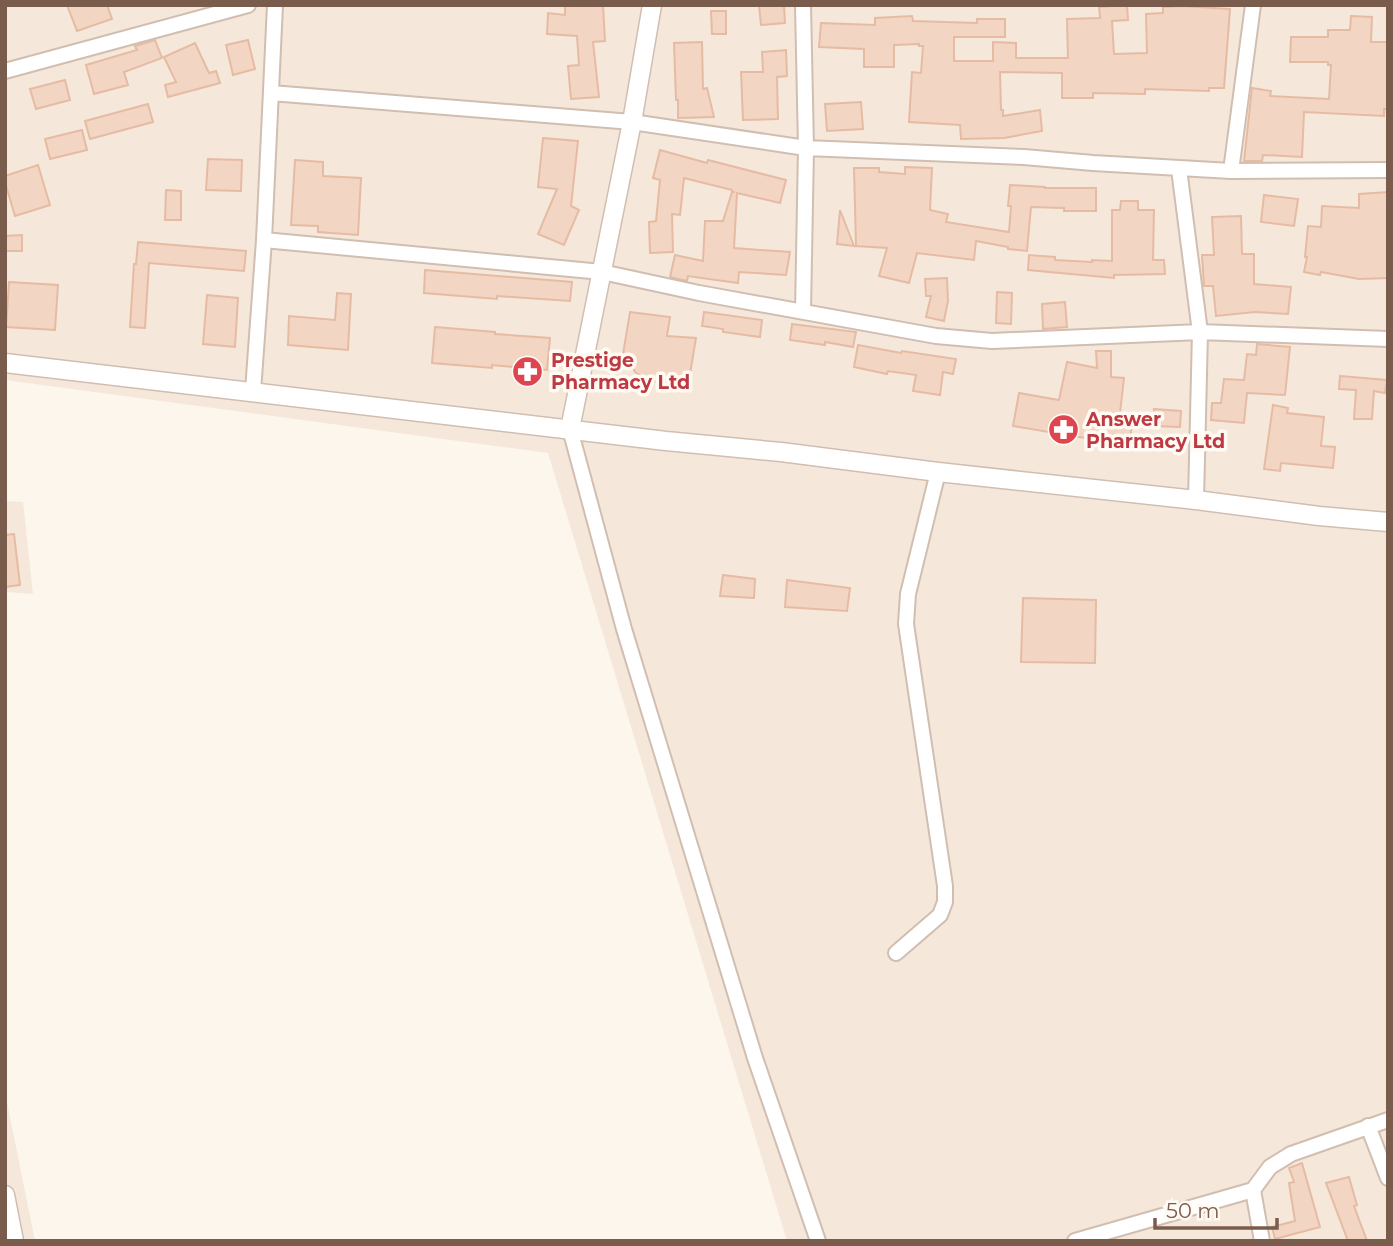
<svg xmlns="http://www.w3.org/2000/svg" width="1393" height="1246" font-family="Montserrat,sans-serif">
	<style>
		.residential { fill: #f5e8da }
		.building { fill: #f3d5c3; stroke: #e6bba3; stroke-width: 2 }
		.lines { fill: none; stroke-linecap: round; stroke-linejoin: round }
		.minor-casing { stroke: #d1beb0; stroke-width: 18 }
		.tertiary-casing { stroke: #d1beb0; stroke-width: 21 }
		.minor { stroke: #fff; stroke-width: 14 }
		.tertiary { stroke: #fff; stroke-width: 18 }
		.labels { text-anchor: middle; stroke-width: 7; stroke-linejoin: round; paint-order: stroke }
		.health-label { font-size: 19px; font-weight: bold; fill: #be3a42; stroke: #fffaf3; text-anchor: start }
	</style>
	<rect width="100%" height="100%" fill="#fdf6ec"/>
	<path class="residential" d="M5,5H1388V1241H787L548,453L5,380Z
		M5,501L23,502L33,594L5,592Z
		M5,1092L35,1241H5Z"/>
	<path class="building" d="M67,5H107L112,19L77,31Z
		M565,5H603L605,41L593,42L599,97L571,99L568,66L579,65L577,36L547,34L548,13L565,15Z
		M759,5H784L785,23L761,25Z
		M1127,5L1128,20L1112,21L1114,54L1147,53L1146,14L1163,13V7L1181,6L1230,9L1224,88H1209V91L1145,89V94L1093,93V98H1062V73L1000,72L1001,110H1003V116L1040,110L1042,131L1004,138L961,139L960,125L909,122L912,72L921,73L923,46H919V44L894,45V67H864V49L819,47L821,23L875,25V18L912,16L913,21L977,23V19H1005V37H954V61H993V42L1016,43V58H1068L1067,19L1100,18L1099,7Z
		M711,11H726V34H712Z
		M1351,16L1372,17L1371,42H1388V109H1384V116L1304,112L1302,157L1263,155L1262,161H1244L1252,88L1271,91L1270,96L1329,99L1331,65H1328V62H1290L1291,37H1328V30H1350Z
		M155,40L162,58L124,72L128,85L94,94L86,65L137,50L135,46Z
		M248,40L255,69L233,75L226,45Z
		M702,42L703,89L707,88L714,117L678,118V100H676L674,43Z
		M195,43L209,73L216,71L220,83L168,97L165,85L176,82L164,57Z
		M786,50L787,76L777,77L778,119L743,120L741,72H763L762,52Z
		M65,80L70,100L36,109L30,89Z
		M861,102L863,129L827,131L825,104Z
		M148,104L153,122L90,139L85,121Z
		M82,130L87,150L50,159L45,139Z
		M543,138L578,141L571,206L579,210L564,245L538,234L557,189L538,187Z
		M660,150L707,163L708,160L786,180L780,203L737,193L734,248L790,252L786,275L739,272L738,283L688,276L687,281L670,277L675,255L703,261L705,221H723L732,192H735H732V190L684,178L680,215L672,214L673,252L650,253L649,222L656,221L660,180L653,178Z
		M208,159L242,160L241,191L206,190Z
		M295,160L323,162V176L361,178L358,235L318,232V226L291,225Z
		M38,165L50,205L15,216L5,182V176Z
		M905,167L932,168L930,210L948,214L946,222L1009,232L1011,206H1008L1010,185L1045,187V188H1096V211H1064V208L1031,207L1027,251L1008,249V247L976,241L974,260L917,253L909,283L879,276L887,248L856,246L854,168H879V172L905,174Z
		M166,190L181,191V220H165Z
		M1388,192V278L1359,279L1321,272L1320,275L1304,272L1307,257H1305L1308,226L1321,227L1322,206L1359,208V194Z
		M1264,195L1298,199L1294,226L1261,222Z
		M1121,201H1138V210H1154L1153,260H1164L1165,274L1114,275V278L1028,270L1029,255L1055,257V260L1092,262V260L1112,261V210H1120Z
		M840,210L854,246L837,244Z
		M1241,216L1242,254H1254V284L1291,287L1288,314L1255,312L1216,316L1213,286H1204L1202,255H1214L1212,217Z
		M22,235V251H5V236Z
		M138,242L246,251L244,271L149,263L145,328L130,327L134,264H136Z
		M425,270L572,282L570,301L497,296V299L424,293Z
		M947,278L948,301L944,321L926,317L931,296H926L925,279Z
		M9,282L58,285L55,330L6,327Z
		M997,292L1012,293L1011,324L996,323Z
		M337,293L351,294L348,350L288,345L289,316L335,320Z
		M207,295L238,298L235,347L203,344Z
		M1065,302L1067,327L1043,329L1042,304Z
		M630,312L670,317L667,336L696,338L688,386L650,381L635,372L629,361L622,360Z
		M704,312L762,320L760,337L723,332V329L702,326Z
		M792,324L856,332L853,347L825,342V345L790,340Z
		M435,327L495,332V334L550,338L547,370L492,365V368L432,363Z
		M1257,344L1290,347L1285,395L1247,393L1244,423L1211,420L1212,403H1221L1224,379L1244,380L1247,354L1256,355Z
		M858,345L901,353L902,351L956,359L953,374L943,372L940,395L913,391L916,375L888,371L887,374L854,367Z
		M1096,351H1111V377L1124,378L1119,422L1132,424L1129,447L1090,441L1091,439L1013,426L1019,393L1059,400L1067,362L1097,368Z
		M1340,376L1387,380L1385,393L1374,391L1372,419H1354L1356,390L1339,389Z
		M1273,405L1288,408L1287,413L1324,417L1321,446L1335,447L1333,468L1281,463L1280,471L1264,469Z
		M1154,409L1181,411L1180,427L1153,426Z
		M14,534L20,585L5,587V535Z
		M723,575L755,579L754,598L720,596Z
		M787,580L850,588L847,611L785,607Z
		M1023,598L1096,600L1095,663L1021,662Z
		M1302,1163L1320,1227L1275,1239L1272,1227L1295,1221L1289,1183L1294,1182L1289,1168Z
		M1349,1177L1357,1205L1354,1206L1367,1241H1348L1326,1183Z"/>
	<g class="lines">
		<defs>
			<path id="minor" d="M803,5L806,148L803,311
				M5,71L248,5
				M271,93L632,122L806,148L1024,157L1093,163L1231,171L1388,170
				M1179,169L1200,332L1196,500
				M1231,171L1253,5
				M264,240L602,272L699,293L936,336L992,341L1200,332L1388,339
				M253,391L264,240L275,5
				M570,429L624,629L755,1058L818,1241
				M896,953L940,915L945,902V886L906,624L908,594L938,472
				M1368,1126L1388,1178
				M1253,1190L1262,1241
				M1075,1241L1253,1190L1270,1167L1291,1154L1388,1120"/>
			<path id="tertiary" d="M5,363L666,441L781,452L938,472L1196,500L1319,516L1388,522
				M570,429L632,122L652,5
				M5,1195L14,1241"/>
		</defs>
		<use href="#minor" class="minor-casing"/>
		<use href="#tertiary" class="tertiary-casing"/>
		<use href="#minor" class="minor"/>
		<use href="#tertiary" class="tertiary"/>
	</g>
	<defs>
		<symbol id="pharmacy-disc" viewBox="-11 -11 22 22"><circle r="9.5" fill="#e0444e" stroke="#fffaf3"/><path d="M-2-6h4v4h4v4h-4v4h-4v-4h-4v-4h4Z" fill="#fff"/></symbol>
	</defs>
	<g fill-rule="evenodd">
		<use href="#pharmacy-disc" x="510" y="354" width="35" height="35"/>
		<use href="#pharmacy-disc" x="1046" y="412" width="35" height="35"/>
	</g>
	<g class="labels">
		<g class="health-label">
			<text x="551" y="367">Prestige<tspan x="551" dy="22">Pharmacy Ltd</tspan></text>
			<text x="1086" y="426">Answer<tspan x="1086" dy="22">Pharmacy Ltd</tspan></text>
		</g>
	</g>
	<rect width="1393" height="1246" fill="none" stroke="#7a5c4d" stroke-width="14"/>
	<path d="M1155 1218v10h122v-10" fill="none" stroke="#7a5c4d" stroke-width="3.5"/>
	<text x="1166" y="1218" font-size="21" fill="#7a5c4d" stroke="#fffaf3" stroke-width="5" paint-order="stroke">50 m</text>
</svg>
